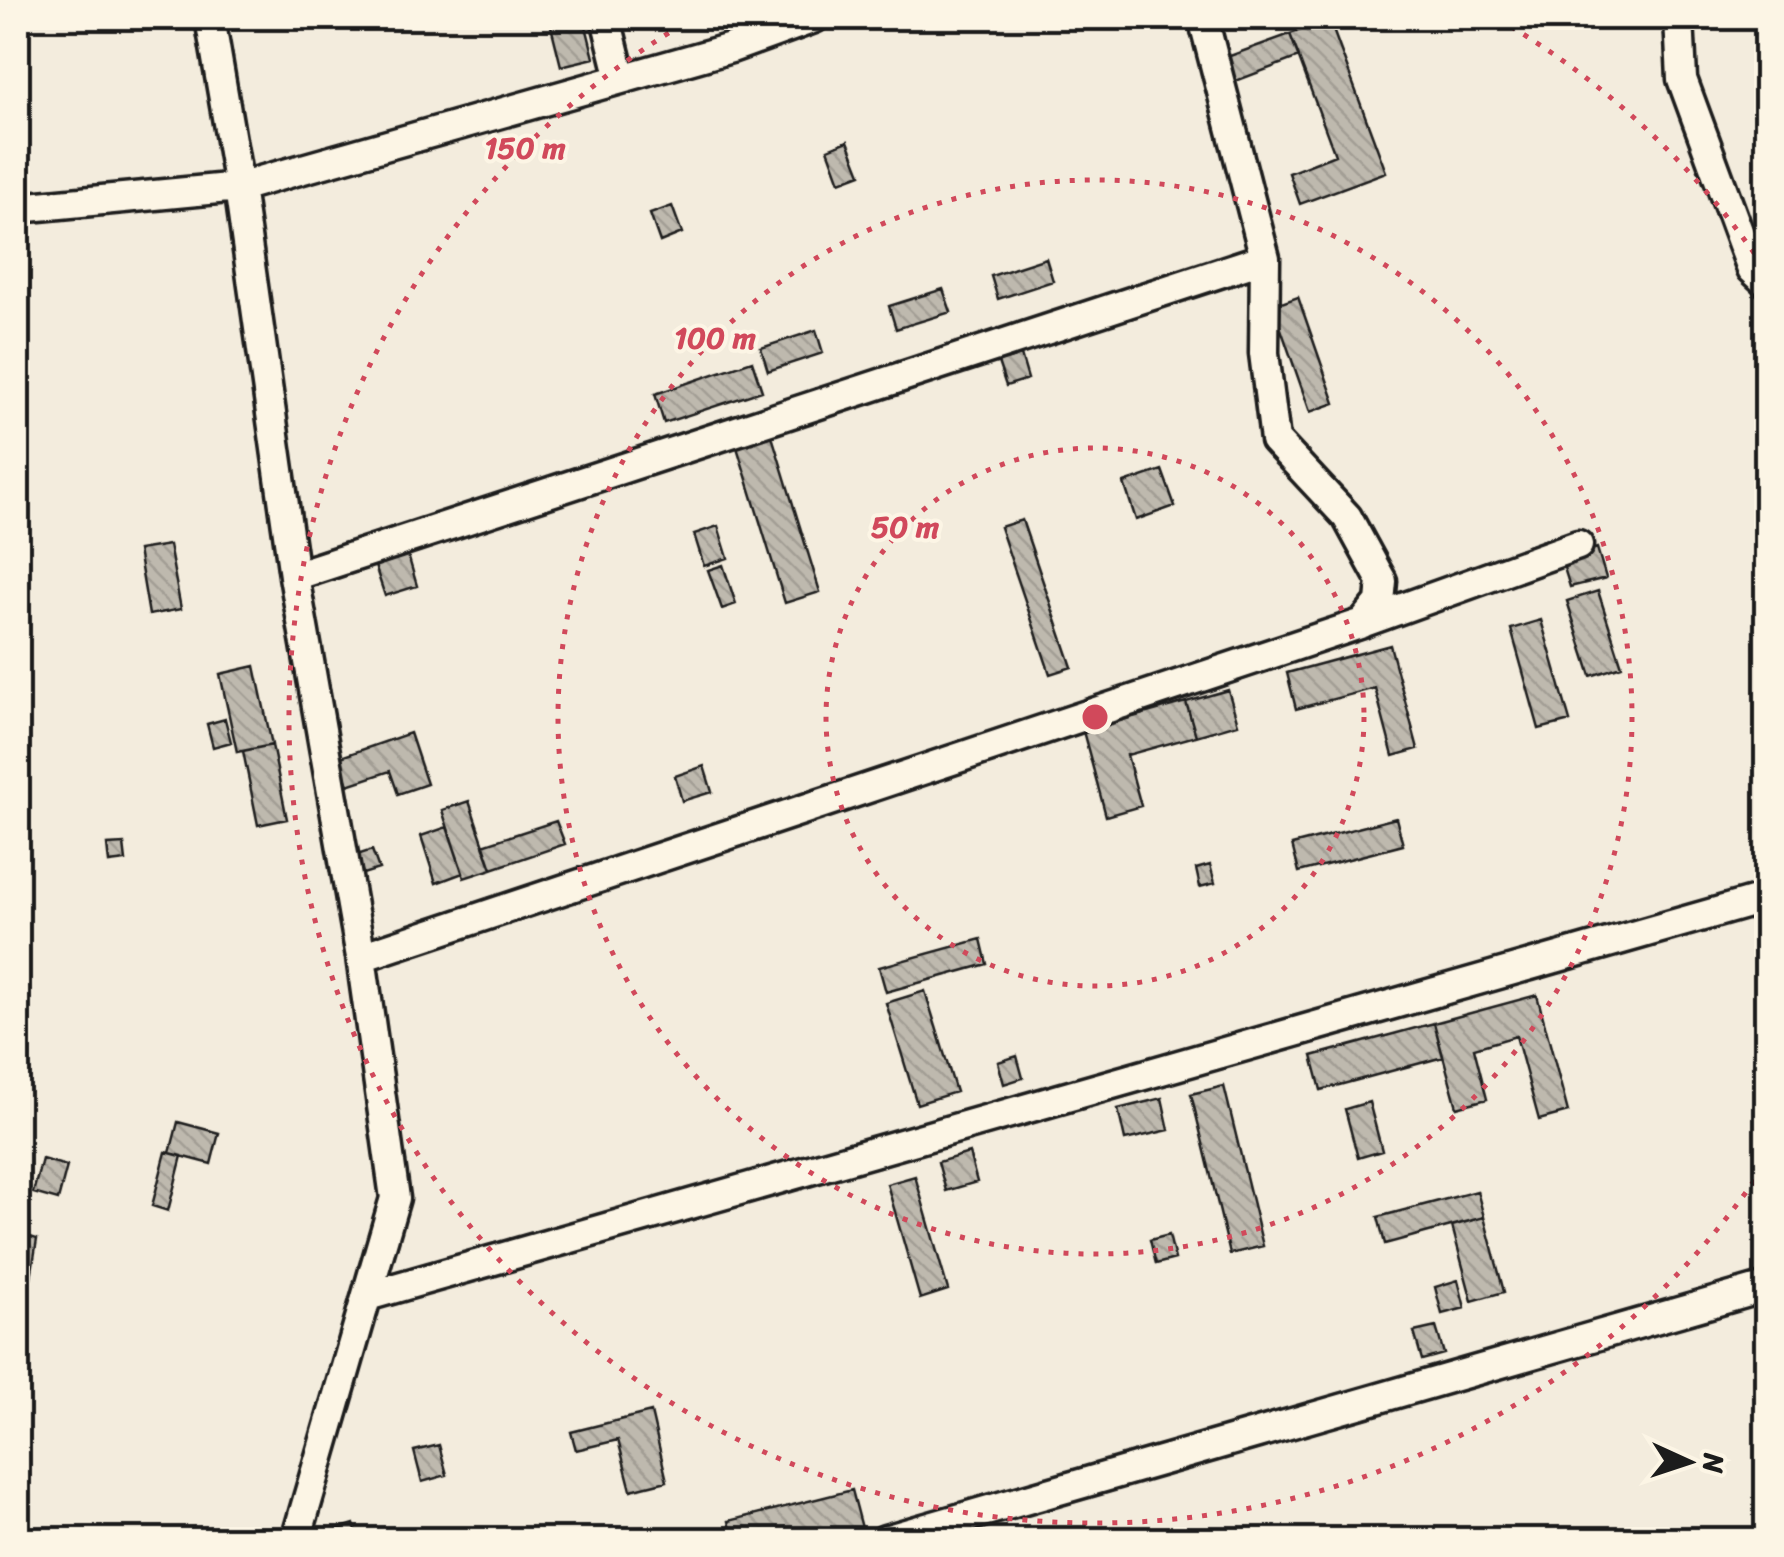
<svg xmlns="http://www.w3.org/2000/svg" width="1784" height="1557" font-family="Sriracha,sans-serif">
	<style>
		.building { fill: url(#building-back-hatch); stroke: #1c1c1c; stroke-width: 2.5 }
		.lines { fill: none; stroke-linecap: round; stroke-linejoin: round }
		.minor-casing { stroke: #1c1c1c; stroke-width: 35 }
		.minor { stroke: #fcf5e5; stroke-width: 28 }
		.ring { fill: none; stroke: #d1495b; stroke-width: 5; stroke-dasharray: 5 10 }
		.centre { fill: #d1495b; stroke: #fcf5e5; stroke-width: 5 }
		.ring-label { font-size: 30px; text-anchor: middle; font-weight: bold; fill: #d1495b; stroke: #fcf5e5; stroke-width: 8; stroke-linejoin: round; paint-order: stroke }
	</style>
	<defs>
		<pattern id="building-back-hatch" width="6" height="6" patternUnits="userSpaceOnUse" patternTransform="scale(2.5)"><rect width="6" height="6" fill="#beb9ae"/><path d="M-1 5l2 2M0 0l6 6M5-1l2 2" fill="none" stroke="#a39e95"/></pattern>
	</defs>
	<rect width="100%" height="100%" fill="#f3ecdd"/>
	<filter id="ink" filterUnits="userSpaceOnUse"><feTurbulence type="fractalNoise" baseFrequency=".01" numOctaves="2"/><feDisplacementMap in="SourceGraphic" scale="20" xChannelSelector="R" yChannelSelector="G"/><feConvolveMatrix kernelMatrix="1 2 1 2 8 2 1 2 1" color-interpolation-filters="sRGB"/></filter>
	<g filter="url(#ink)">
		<path class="building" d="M549,18H584L594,58L561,66Z
			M1329,19L1386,172L1300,204L1289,173L1335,155L1290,34Z
			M1290,34L1299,57L1236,81L1227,57Z
			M848,141L861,174L840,182L828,149Z
			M672,206L682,233L660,242L650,214Z
			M1046,258L1053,281L998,299L991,276Z
			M943,289L951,312L896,329L889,306Z
			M1298,297L1335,403L1310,412L1273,306Z
			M816,330L823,353L768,371L761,348Z
			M1021,355L1028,379L1006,386L998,362Z
			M752,361L762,391L664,423L655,394Z
			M772,436L820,592L785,603L737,447Z
			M1162,470L1175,506L1136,520L1124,483Z
			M1022,520L1072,667L1050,674L1000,527Z
			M718,526L728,558L704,566L694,534Z
			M169,545L181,609L149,615L138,550Z
			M1597,548L1606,578L1570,587L1561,558Z
			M408,555L417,586L385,596L375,566Z
			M723,565L736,604L722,609L708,570Z
			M1598,591L1622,666L1591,676L1567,601Z
			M1541,620L1570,721L1539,729L1511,629Z
			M1390,645L1418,749L1393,756L1375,688L1296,709L1287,673Z
			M255,666L272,745L237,752L220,674Z
			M1228,690L1238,724L1196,736L1186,702Z
			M1186,702L1196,736L1127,755L1141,806L1106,816L1083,731Z
			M225,719L231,742L213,747L207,724Z
			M410,733L427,784L398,794L390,771L348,785L338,758Z
			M272,745L287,819L258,825L243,751Z
			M704,766L712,792L682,801L675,776Z
			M469,801L492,869L464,878L442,810Z
			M1396,818L1403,845L1299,872L1292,845Z
			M556,821L565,844L492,869L483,845Z
			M447,827L463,873L436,883L421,836Z
			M124,844L126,861L109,863L107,845Z
			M372,850L379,869L363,874L357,855Z
			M1210,865L1215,883L1200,887L1196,869Z
			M981,939L987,964L886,992L879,967Z
			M925,991L956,1092L917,1104L886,1003Z
			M1537,995L1568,1112L1539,1120L1516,1036L1474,1048L1487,1099L1457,1107L1434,1023Z
			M1434,1023L1443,1057L1321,1090L1312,1056Z
			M1017,1056L1023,1078L1004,1084L998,1062Z
			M1224,1086L1263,1246L1230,1254L1191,1094Z
			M1162,1098L1169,1130L1125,1140L1118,1109Z
			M1369,1102L1382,1151L1358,1158L1345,1109Z
			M178,1122L219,1133L211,1164L170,1153Z
			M166,1152L182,1156L168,1211L152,1206Z
			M969,1153L977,1182L946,1191L938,1162Z
			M42,1159L67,1166L58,1200L33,1193Z
			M915,1176L948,1290L920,1299L887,1184Z
			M1477,1191L1484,1217L1385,1244L1378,1217Z
			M1484,1217L1504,1292L1472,1301L1452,1226Z
			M18,1233L37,1239L30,1284H18Z
			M1169,1235L1175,1259L1156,1264L1150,1240Z
			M1458,1280L1465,1308L1442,1314L1435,1287Z
			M1436,1327L1444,1354L1422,1360L1414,1332Z
			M651,1412L667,1481L631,1490L618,1440L576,1450L571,1432Z
			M439,1445L447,1475L422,1482L414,1451Z
			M852,1490L862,1528L816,1540H733L729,1521Z
			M354,1524L359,1540H330L328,1532Z"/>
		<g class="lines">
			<defs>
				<path id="minor" d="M210,18L239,187L294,576L1265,258L1203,18
					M606,18L621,79
					M1679,18L1682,79L1752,269L1766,282
					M18,208L239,187L731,48L814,18
					M294,576L361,957L395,1198L296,1540
					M1364,622L1578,545
					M361,957L1363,623L1380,602L1382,581L1347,517L1275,440L1264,353L1265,258
					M367,1296L1766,898
					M885,1540L1766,1287"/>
			</defs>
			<use href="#minor" class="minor-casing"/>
			<use href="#minor" class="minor"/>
		</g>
	</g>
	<g class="ring">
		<circle cx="1095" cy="717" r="269"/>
		<circle cx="1095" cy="717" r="537"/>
		<path d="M1763 1168A806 806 0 1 1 692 19M1498 19A806 806 0 0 1 1763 266"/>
	</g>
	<circle cx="1095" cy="717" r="15" class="centre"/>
	<g class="ring-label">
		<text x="525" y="158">150 m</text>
		<text x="715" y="348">100 m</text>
		<text x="905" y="537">50 m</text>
	</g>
	<rect width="1784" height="1557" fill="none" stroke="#fcf5e5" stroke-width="60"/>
	<rect x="30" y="30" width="1724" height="1497" fill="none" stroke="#1c1c1c" stroke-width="4" filter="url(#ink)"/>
	<g transform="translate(1689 1462) rotate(93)" stroke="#fcf5e5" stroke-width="8" paint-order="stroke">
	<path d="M0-8L18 38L0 25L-18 38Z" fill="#1c1c1c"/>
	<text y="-15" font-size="28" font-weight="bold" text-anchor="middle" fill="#1c1c1c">N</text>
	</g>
</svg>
